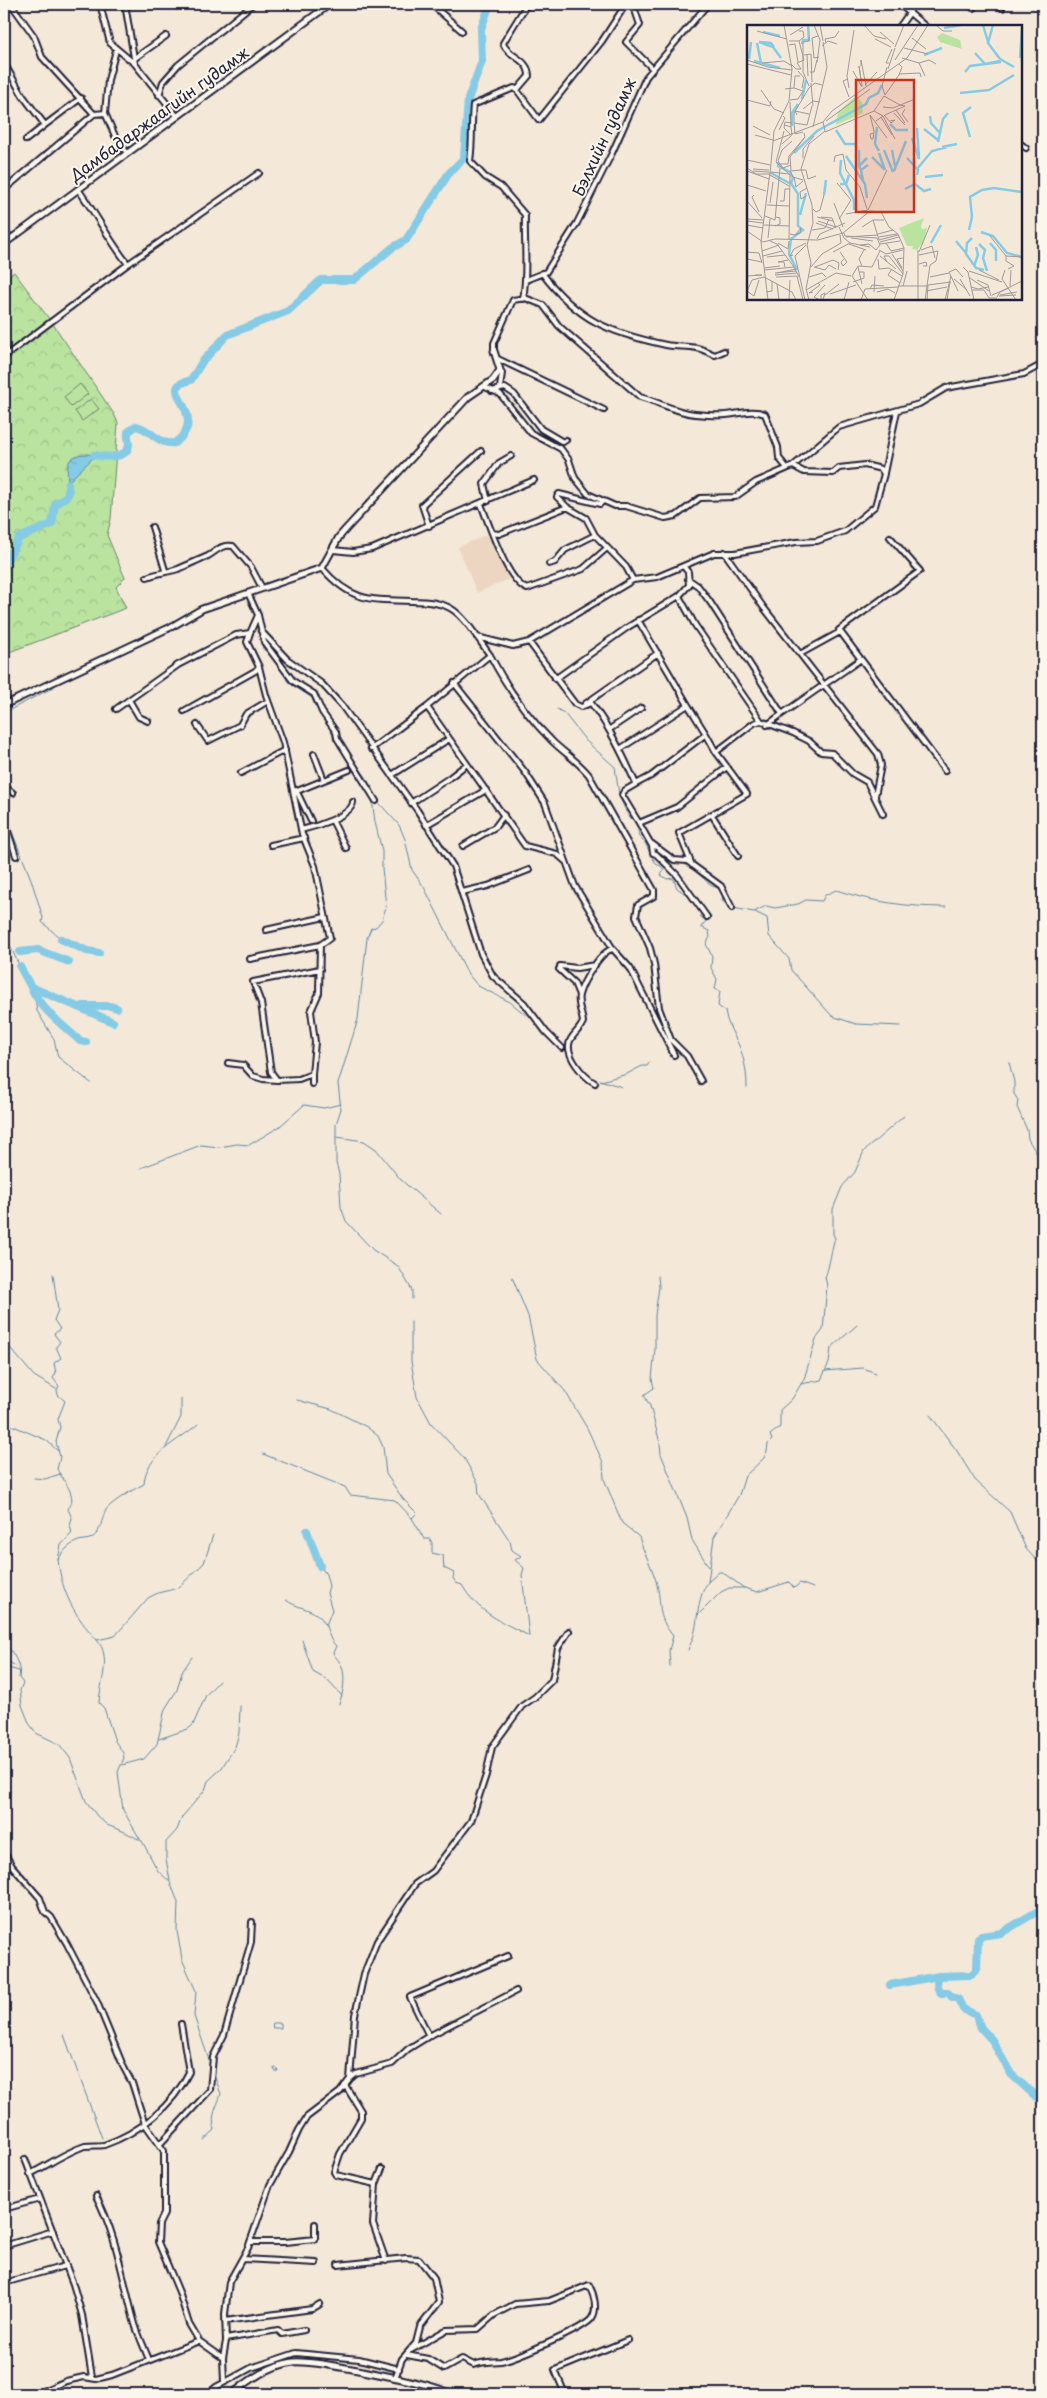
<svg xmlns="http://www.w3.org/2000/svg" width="1047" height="2398" font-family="'Playpen Sans',sans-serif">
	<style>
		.built { fill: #ecd6c2 }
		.park { fill: url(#park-crowns); stroke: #6e826d }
		.garden { fill: #b9e39f; stroke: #6e826d }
		.water { fill: url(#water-ripples); stroke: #5d87a2 }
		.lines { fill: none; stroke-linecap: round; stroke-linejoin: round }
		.stream { stroke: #5d87a2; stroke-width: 1 }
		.river { stroke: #85cbe6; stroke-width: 8 }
		.street-casing { stroke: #22223b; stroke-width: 8 }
		.secondary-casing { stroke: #22223b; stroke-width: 9 }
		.street { stroke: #fbf7ec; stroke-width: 4 }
		.secondary { stroke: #fbf7ec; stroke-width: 5 }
		.labels { text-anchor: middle; stroke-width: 4; stroke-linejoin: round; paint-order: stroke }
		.street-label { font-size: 16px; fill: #22223b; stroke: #fbf7ec }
		.inset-river { fill: none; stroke: #85cbe6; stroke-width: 2.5 }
		.inset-road { fill: none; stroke: #a0999a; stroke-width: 1 }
		.view { fill: #c8321e; fill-opacity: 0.15; stroke: #c8321e; stroke-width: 2.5 }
		.inset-edge { fill: none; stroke: #22223b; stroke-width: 2.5 }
	</style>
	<defs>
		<pattern id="park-crowns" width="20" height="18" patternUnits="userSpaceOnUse" patternTransform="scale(1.25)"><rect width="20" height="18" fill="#b9e39f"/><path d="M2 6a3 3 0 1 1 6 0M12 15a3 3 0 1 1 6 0" fill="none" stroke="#9fc28a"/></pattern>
		<pattern id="water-ripples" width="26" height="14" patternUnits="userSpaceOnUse" patternTransform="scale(1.25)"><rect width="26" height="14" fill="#85cbe6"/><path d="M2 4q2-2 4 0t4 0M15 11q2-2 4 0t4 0" fill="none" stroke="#73aec6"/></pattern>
	</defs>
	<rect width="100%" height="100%" fill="#f4e8d9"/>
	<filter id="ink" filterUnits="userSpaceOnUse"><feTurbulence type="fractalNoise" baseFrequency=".02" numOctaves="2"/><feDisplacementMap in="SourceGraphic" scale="10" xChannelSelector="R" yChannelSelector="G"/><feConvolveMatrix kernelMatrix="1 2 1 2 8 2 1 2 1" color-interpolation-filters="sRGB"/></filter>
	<g filter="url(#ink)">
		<path class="built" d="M488,534L509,579L477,593L458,547Z"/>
		<path class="park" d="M14,272L53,324L114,414L118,423L111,519L107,535L125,578L116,587L126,608L4,654V279Z"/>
		<path class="garden" d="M80,384L88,394L71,407L64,397Z
			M91,399L99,409L82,421L75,411Z"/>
		<path class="water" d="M88,454L104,458L95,456L68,482L70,491L68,494C71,478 57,454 88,454Z"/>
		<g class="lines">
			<path class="stream" d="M257,621L263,649L271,655
				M280,666L288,682L312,698L315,706L323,716
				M557,709L564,713L586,741L615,767L619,795L627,814L637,824L639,837L650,848
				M4,713L54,687
				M332,730L339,748L343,750
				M348,753L366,777L371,790
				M372,799L375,822L382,851V868L386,907L382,920L376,927L371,928L367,938L358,1019L338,1084L341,1109L336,1124V1163L339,1174L341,1207L346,1221L357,1233L373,1250L398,1266L412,1290V1299
				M4,801L12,832L31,879L43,918L42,922L61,939
				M373,802L380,804L399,825L405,839L412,870L424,887L468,974L478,986L510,1002L527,1016
				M646,845L656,864L661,866L664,870L661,875L667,879L673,878L677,888L691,898
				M654,850L669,861L676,862
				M685,862L712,886L718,888L723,895L722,901L730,907
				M733,908L754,912L766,906L775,908L798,904L806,900L822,901L825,895L836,890C873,902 907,907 946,907
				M703,911L700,916L706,921L701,927L709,931L710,937L706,944L712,956L711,968L717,979L715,989L720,991L718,1006L725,1011C727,1025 735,1036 740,1048C745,1062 747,1074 747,1088
				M755,912L767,918L769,936L789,959L791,970L832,1016L856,1024L901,1026
				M4,933L20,967
				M34,992L37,1011L54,1039L58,1057L91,1083
				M1009,1062L1014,1082V1094L1018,1100L1017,1107L1027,1130L1028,1139L1043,1164
				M600,1080L622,1087
				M601,1081L627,1074L642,1066H647L650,1062
				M337,1137L364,1141L376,1149L401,1180L441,1214
				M4,1165L9,1170
				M141,1168L201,1145L219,1147L237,1144L249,1145L279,1127L304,1105L324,1108L341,1104
				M53,1274L58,1310L54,1320L60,1329L54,1334L60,1342L56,1347L61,1358L54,1363L56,1373L53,1378L59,1386L57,1390L58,1395L65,1401L58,1419L60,1427L56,1442L60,1457L57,1469C63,1481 79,1496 68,1509L72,1518L70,1526L72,1533L61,1545L58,1560
				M658,1276L659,1287L655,1315V1349L652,1379L654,1388L644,1395L650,1406L660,1443L661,1454L687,1518L692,1540L709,1567
				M512,1277L528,1316L537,1359L565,1391L587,1428L603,1462L604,1479L622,1523L639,1537C643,1552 652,1566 656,1581C663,1606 655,1614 673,1636L669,1650L670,1666
				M411,1322V1361L417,1397L431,1423L464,1458L478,1483L479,1494L510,1541L512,1550L521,1556L515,1560L524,1568L522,1575L529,1636
				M6,1343L34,1376L56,1389
				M825,1371L863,1368L876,1373
				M801,1384L821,1380L829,1363L831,1348L857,1325
				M297,1400L331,1409L367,1427L378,1436L383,1447L386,1474L403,1499L417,1513L412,1518L424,1539H430L432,1543V1553L443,1556L444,1568L454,1573L453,1578L456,1583L462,1585C478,1613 501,1621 529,1636
				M930,1415L957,1451L975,1480L1010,1512L1026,1549L1043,1567
				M4,1422L46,1440L59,1452
				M166,1447L181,1417V1399
				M263,1454L345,1487L350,1495L395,1500L412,1518
				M34,1478L45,1479L60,1474
				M320,1566L326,1574L329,1586L327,1593L332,1610L326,1625
				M708,1582L719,1572H722L744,1588
				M286,1600C296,1608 312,1608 321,1618C329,1627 327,1638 336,1646L333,1653C336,1658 340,1661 342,1667C346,1678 343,1694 339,1704
				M697,1616L721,1592L729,1588H745L757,1592L789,1582L794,1588L800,1583L813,1588
				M97,1640C75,1616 62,1594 58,1560C63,1551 68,1546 76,1542C81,1539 87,1541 92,1538C102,1531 101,1519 106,1510C111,1502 136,1488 144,1484C145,1455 179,1441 198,1424
				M302,1640L313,1672L327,1680L342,1696
				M4,1642C12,1651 22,1665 19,1678L23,1683L20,1690L22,1705L29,1723L36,1733L59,1744L70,1758L86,1801L97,1816L107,1825L125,1832L142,1841L158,1871L170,1882L178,1902L177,1931L182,1959L196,1991L194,2016L211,2066
				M688,1650C690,1644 694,1637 695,1631C698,1617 698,1595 708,1582L714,1537L739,1495L745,1476L764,1458L767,1451L768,1444L772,1440L770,1435L780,1427V1410L792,1399L804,1379L816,1339L823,1330L827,1286L825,1277C828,1273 832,1246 835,1238L833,1234V1209L842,1187L855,1172L864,1151L904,1116
				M4,1660L16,1666
				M4,1667L19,1671
				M159,1739L188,1729L193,1725L206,1695L219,1681
				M122,1765L144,1759L157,1744L165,1709L177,1690L182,1672L192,1657
				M140,1839L123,1810L118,1772L124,1758L123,1753L115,1741L104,1708L99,1703C100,1682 112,1657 97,1640L115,1636L148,1598L158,1593L178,1588L204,1563L213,1535
				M170,1881L166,1859V1842L177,1830L182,1817L205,1790L208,1781L221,1769L235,1747L239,1733L240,1706
				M273,2023H281V2028H273Z
				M64,2035L102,2138
				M277,2068L278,2071H275L274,2069Z
				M204,2140L215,2130C210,2116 217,2107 221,2094L213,2072"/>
			<path class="river" d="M94,455C104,457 128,460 129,444C129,440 127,437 128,432L136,426C150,428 159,446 175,443C208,417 166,395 180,384C183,382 188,381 191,380L202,362L227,335L288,311L321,280H354L392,248L406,240L449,173L464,158L468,99L482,61L481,29L490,4
				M4,566L19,538L52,524L55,505L68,495V484
				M61,939L87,951L99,953
				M20,952L38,950L69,962
				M20,967L31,987L113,1022
				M31,987C40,1009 63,1025 80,1041L86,1042
				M83,1006H110L117,1008
				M307,1531L320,1566
				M939,1976C936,1983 936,1988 941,1993H948L952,1997L958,1999L963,2009L976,2015L981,2028L992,2040L1011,2074L1043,2103
				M890,1985L939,1976L971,1975L977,1969L978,1939L981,1936L1001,1933L1043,1908"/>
			<defs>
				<path id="street" d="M11,4L34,36L42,57L94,114L105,113L115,136L127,153
					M100,4L110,43L135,64
					M125,4L135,64L177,116
					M431,4L462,31
					M633,4L640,25L626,42L652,68
					M899,4L925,26
					M973,4V8
					M1001,4L1002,8
					M900,26L910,12
					M135,58L166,36
					M4,63L23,96L45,125L81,98
					M517,90L539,120L602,41L626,4
					M159,95L163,82L178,65L253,4
					M105,113L108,80L116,50
					M26,140L45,125
					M1021,144L1026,148
					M78,189C96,214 109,240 128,264
					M4,190L94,114
					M542,273C578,321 610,333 666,345C676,347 687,346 697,348C703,349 709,353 715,355L724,351
					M526,280L546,272L577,223L612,153L646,77L708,4
					M523,299C528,272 524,243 525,215L501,187L485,177L470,161C473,142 471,124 473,105L514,88L517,90L529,76C529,58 507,57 503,43L527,4
					M494,351V343L513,300L525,298L543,305L559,326L640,397C659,402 675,412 695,414C705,415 716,416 726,415C739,414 752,409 765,414L778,447L779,458L787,468
					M4,357L128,264L259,173
					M496,358L604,410
					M485,387L500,394L531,433L561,449L569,460L575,478L588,494L615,506H626L665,518L676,516L700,498L735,497L756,482L793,466L839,427L919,404L946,388L1024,374L1043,364
					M500,388L502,373L500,370
					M492,391L505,388L514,394L541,429L563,442L566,440
					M884,473L897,411
					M488,501L484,484L499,463L511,456
					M603,501L600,504L559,494L557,497L567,507L586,518L595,535L626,567L633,580
					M481,504L492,533L499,534L567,507
					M429,526L422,505L481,451
					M152,527L165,570
					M492,533C498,548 511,583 527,589L583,569L607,548
					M890,537L920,571L839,630L945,771
					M333,550L353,552L372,549L534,480
					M724,552L764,608L878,754L881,765L875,796
					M549,564L555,562L565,550L595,535
					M322,568C351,602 371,600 412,601C425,601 439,602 450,608C465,616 480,642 490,655L427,707L371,749
					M147,577C158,573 168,572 178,569C188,565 198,560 208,556C217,551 221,544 233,546L251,567L262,588
					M688,579L698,586L710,602L782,714L767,725
					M679,596L695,625L761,721L793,733L809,741L821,752L832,753L853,774L867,782L883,814
					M258,615L264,642L293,681L314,694L322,712L336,732L337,738L376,801
					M638,620L688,705
					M261,631L287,659L322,684L342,706L417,810L453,866L481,954L493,976L524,1003L546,1032L562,1048
					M250,633L247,642L259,667L266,695L283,742L302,834L315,866L330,938L320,945L319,993L311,1011L315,1042L312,1074L299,1079L277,1080L271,1072L261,1003L253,982L320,969
					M477,637L513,646L529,642L575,704L581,707L591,703C610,728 623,755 636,784L651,776L706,734L688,705L620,749
					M529,642L633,580L657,577L714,553H735L796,542L817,541L845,531L875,506L884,474L881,469L865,465L839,468L833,473L804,472L793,466
					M800,654L840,632
					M490,655C506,686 528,717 552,741C564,753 578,761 589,775L654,890V896L638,905L636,916L650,948L654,964L659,1008L671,1040L687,1056L701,1081
					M555,679L628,627L679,596L689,585L688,572L684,567
					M454,683L525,772L545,803L575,886L613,949L630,968L674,1055
					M129,700L139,717L148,721
					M585,704L658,653
					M427,707L525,846L557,854L565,861
					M116,709L178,665L236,635L250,633L258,615L248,593
					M184,711L255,671L259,667
					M782,714L861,659
					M197,725L208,741L240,725L246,714L268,701
					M610,729L641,708
					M716,752L754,723L761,721
					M314,754L324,780
					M241,773L285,750
					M392,775L449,739
					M636,784L624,791L622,795L639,823L677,807L727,767
					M4,786L13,793
					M296,790L311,821
					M297,791L349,770
					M411,803L449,778L467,764
					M712,815L738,856
					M4,819L16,856
					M332,820L346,848
					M639,823L652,846L653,853L656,854L677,875L707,917
					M426,825L486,790
					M301,830C314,827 352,816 353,802
					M651,843L674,860L687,861L721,886L732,908
					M271,845L304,838
					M463,846L495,827L504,815
					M692,865L679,833L747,794L716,752L706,734
					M462,892L488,886L529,870
					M266,930L325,917
					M250,959L320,945
					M560,966L577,968L595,965
					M559,969L574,983L579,995
					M228,1063L243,1065L253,1076L263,1079L277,1080
					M595,1083C584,1077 564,1055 570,1041C573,1034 580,1030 583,1022C582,1014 577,1003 579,995C582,983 601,950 613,949
					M312,1084V1074
					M4,1852L12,1866L40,1898L45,1912L51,1917L67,1944L97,2002L124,2068L132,2083L145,2124L164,2151V2214L159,2224L158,2242L179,2292L189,2324L199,2341
					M429,2036L410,1997L508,1956
					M350,2079L356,2074L392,2064L408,2049L429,2036L516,1991
					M345,2085L361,2111V2118L340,2154L334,2172L336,2175L376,2184L382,2169
					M160,2144L210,2090L213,2057L224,2035L251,1942L252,1922
					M25,2159L73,2284L82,2315L92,2377
					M30,2174C48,2165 66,2152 85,2146C92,2145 99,2146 104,2145C139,2133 173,2106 189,2072L181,2024
					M376,2184L373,2224L386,2261
					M96,2196C117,2235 123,2282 135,2324C139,2337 145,2349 149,2360
					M4,2209L40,2199
					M250,2242H285L315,2239V2224
					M4,2246L53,2231
					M242,2259L316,2263
					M338,2265L406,2258L419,2259L434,2278L439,2302L420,2327L416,2343L402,2359L395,2378
					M4,2283L65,2266
					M225,2321L312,2309L320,2304
					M226,2339L278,2330L282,2334L304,2330
					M407,2355L428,2359L444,2369L462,2359L474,2365C484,2361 491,2362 501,2361C515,2358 585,2329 592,2318C598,2309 594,2294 589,2285L549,2301L515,2304L494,2315L478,2329L446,2330L411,2350
					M224,2382L223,2358L226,2341L225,2314L229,2282L248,2248L270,2185L289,2152L299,2130L307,2117L340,2092L350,2079L355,2015L364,1974L377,1941L415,1884L433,1871L471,1821L486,1775L492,1747L522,1706L535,1697L552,1680L558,1648L569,1631
					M36,2394L66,2381L84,2377L96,2379L112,2375L199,2341L223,2358
					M208,2394L216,2387L251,2368L296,2353L359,2359L399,2369
					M565,2394L555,2370L628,2340"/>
				<path id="secondary" d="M4,244L330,4
					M4,705L171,627L202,609L322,568L339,537L346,529L468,397L493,380L500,370L494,351
					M232,2394C251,2379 268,2366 293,2362C314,2360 434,2383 451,2394"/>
			</defs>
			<use href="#street" class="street-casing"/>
			<use href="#secondary" class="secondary-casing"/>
			<use href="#street" class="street"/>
			<use href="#secondary" class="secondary"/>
		</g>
	</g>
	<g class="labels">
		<g class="street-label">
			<text transform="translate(159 114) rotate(-36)" y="6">Дамбадаржаагийн гудамж</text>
			<text transform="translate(604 137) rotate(-65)" y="6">Бэлхийн гудамж</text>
		</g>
	</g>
	<g transform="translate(747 25)">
		<rect width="275" height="275" fill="#f4e8d9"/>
		<path d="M195,8L213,15L215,24L193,17L190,12Z" fill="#b9e39f"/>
		<path d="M177,193L174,201L175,204L180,203L177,216L170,225L165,224L166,221H160L152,203Z" fill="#b9e39f"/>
		<path d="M110,70L115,78L116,88L89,100L91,87Z" fill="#b9e39f"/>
		<path class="inset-river" d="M236,0L241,17M246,0L241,18L253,34M197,3L214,0M16,7L33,11M12,17L26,22L34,33M12,17L24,18L27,22M10,18L14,38M55,19L56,15H62L61,0M228,28L238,39L253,36M177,30L195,23M273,33L275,3M2,34L4,17M253,34L267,42M7,36L33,43M218,47L223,41L254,37M213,68L242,65L267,50M55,74L59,55M183,91L184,98L192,107M143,99L149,105H161M45,101V88L51,79M130,102L128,119L132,126M177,104L191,115M89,105L98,119H109M223,112L216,88L224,82M165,113L172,134L170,103M191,117L196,94L201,88M195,122L210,119M112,125V141M137,125L146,147M145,125L148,141M47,128L70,106L119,79L122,73L131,68L135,60M132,128L138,145M99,131L118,159L120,173M125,132L138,145M160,133L171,145L170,150M94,135L93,148L107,175V185M31,137V141L43,147L46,153L44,158L51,169V201L56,205L44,214L42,229L50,245M170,144L185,126L200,122M114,145L112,141L120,133M147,146L159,116M24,148L42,158M178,152L196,150M116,155L114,145L121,140M93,159H99L102,150M158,164L168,159L177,166L184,164M77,170L79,155M53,190L59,168M222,205L225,192L223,172L235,165L247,163L275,167M234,207L246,211L260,228L275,232M225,213L220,218L219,229L229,243L237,245M209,216L219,228M184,218L194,200M243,218L249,225V236M232,219L238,225L236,233L240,246M227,241L231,230L229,222"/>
		<path class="inset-road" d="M67,0L73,15L70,37M73,0L76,16M117,0L127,11L139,14M189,0L196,6H205M10,6L40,14M133,7L147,19M43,10L56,2M71,11L65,13L67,33L72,32M165,13L179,24M128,14L144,22M42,16H52L57,35L50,38L54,44H49L44,39M52,16L57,12L56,6H52M79,18L78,14L88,12L92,6M42,20L48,19L51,37M75,21L81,16L90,19M148,22L157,0M157,23L181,29M57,30L64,29L65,57M60,30L61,51M155,33L172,38L178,51M0,35L21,42L45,45M148,35L171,0M15,38L37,36L45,41M142,38H139L145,24M172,38L182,35L189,39M0,39L44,50M114,41V35L119,61M141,44L148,23M51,46L57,53L55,63M106,46L115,62M63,47H67L70,35M152,49L173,48L174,52M101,54L96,56L102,72M114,54L112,41L115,61M64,58L66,81M118,60L130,47M62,61L56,47V17L62,16V12M102,63L100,51L107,5M38,64L47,63L48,51H53M14,65L27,84L37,88M138,70L152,50L155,42L152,39M138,70L135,61L140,42M0,75L23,81L24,76M43,75L51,74L56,66L47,63M43,77L44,102M136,82L146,83L168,74M56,84L66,76L73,77M158,84L155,89L161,97M149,85L158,98M147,88L158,100M50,90L48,86L62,89M123,90L127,106L126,114H124L123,109L127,108M123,90L140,113M137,90L144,98L148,95L143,96M138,90L158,81L153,80M136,91L148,114M134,92L145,110M79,96L123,64M129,96L136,91L127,86L137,71L153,80M47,98V88L62,63L68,58L75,60M6,101L23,110M66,102L80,42L76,17M32,105L38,93L36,91M37,106L29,137L43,150L42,214M56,107L48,109L47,98L60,100L65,81M78,107L127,86M43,109L37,103L38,97L45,98M8,110L26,115M26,116L76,97L85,86L160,33L181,0M35,119L45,110L44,102L38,100M56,133V124L67,111M0,135L23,140M87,137L88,131L96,129L99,145L113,162L120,184M32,139H41L42,131L58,112L57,108M44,140L36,143L31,136L35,125L45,116M0,143L9,149H23M6,144L22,145M44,145L43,132L58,112M54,145L43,146L46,152L56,155M54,145H59L61,154L69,151M0,146L22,154M6,146L22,147M24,147L42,149M23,149L27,106L42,76L45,44L37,0M23,150L42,161M47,152L49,162L56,156M90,158L104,175L92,194M0,160L19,166M7,170L5,172L12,187M59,171L54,174L53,167L60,163M0,176L15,193M33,176H37L38,164H42M23,178L26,157M87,178L96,202M20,180L42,181M66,184L69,187L73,185L77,170M121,185L140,145M99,189L121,185M18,191L28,195L33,143M70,192L86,196M74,192L85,193L89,203M0,194L17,195M126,195L132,215L151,210M0,196L16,198M71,196L89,202M69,198L86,204M0,200L16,203M17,200L42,201M28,201L33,199V193L29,192M92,202L97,213L103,218L123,222M115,202L126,195H137M65,205L78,203L82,194M0,206L16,217L28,214L71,215L96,208L123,186L134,187L142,202L151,209L157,223L156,249L147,275M97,208L98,211L130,213L133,220L129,225L122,219L113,220M43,209L48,210L54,203L53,208L48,210M131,209L146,205M243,211L259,231M99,212L131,210M132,212L150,209M21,213L23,194M104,213L126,216M70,214L73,209L98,198M23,216L30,219L47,242M133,217L152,212M31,218L41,224L42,216M139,218L144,226L157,223M102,219L119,225M133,219L153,216M132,225L139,229L156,225M171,225V275M174,225L185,221L188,233M15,226L32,220M0,227L12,228L15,238M86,227L103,218M93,227L100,237L96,241L94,237L97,234M172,227L183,200M145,229L156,246M46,230L43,231L47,224L59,218M172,230L191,226L189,236L183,240L178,275M16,231L35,226M133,231L149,244M20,232L38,230M0,234L15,237M131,234L132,244L142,243L155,251M140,237L137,231H142L156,249M172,239L179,237L180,241H176M115,241L112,234L117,225M38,242L37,237H31L41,235M64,242L75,229L94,218L93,210M67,242L78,245L82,240L89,244M68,242L86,235L92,238L91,245M111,242L115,259M216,242L221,247L227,275M17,243L33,241M155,243L150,234L156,233M145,244L141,250L153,258M261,244L267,241L259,236V231L275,232M17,245L47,242L52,252M232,245L252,255M258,245L255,254L269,275M222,246L255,257M28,248L49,246M30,248L49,244M28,250L50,248M0,251L15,250H8M17,252L45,267L49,275M29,252L50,251L56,275M62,252L75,248L79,252M183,252L202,248M223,253L242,266M207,254L220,265M213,254L223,271M230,255L241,260L244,271M106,257L117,253V247H112M30,259L32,275M181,260L204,257M151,261H181M156,261L160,246M263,261L264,245M224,262L231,264L241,262M123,264L125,260L137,261M59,265L89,248L104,251M225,265H237L242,273H250M0,266L7,271L12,255M0,266L5,255L17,252M179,266L200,262M211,266L202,247L209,244L216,252M19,267L25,266V256M66,267L62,268L73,260L71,258M127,267L128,251M130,267L141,264L148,268M83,269L109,260M78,270L92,259M245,270L262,263M253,270L270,267M252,271L269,270M250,272L253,267L275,256M21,275L14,217L23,147M42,275L43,255M58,275L48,231L59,220M62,275L59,264L64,238L60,220L66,198L65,180L54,144L62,119L78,106L76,97M73,275L67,272L78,260M74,275V270L78,268L76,275M97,275L102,257M114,275L118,264L151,262M121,275L105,251L111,241L125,242L133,226M180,275L181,260M198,275L204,251M200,275L203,257"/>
		<path class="view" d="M109,55H167V187H109Z"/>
		<rect width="275" height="275" class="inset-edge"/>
	</g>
	<rect width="1047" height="2398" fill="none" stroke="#fbf7ec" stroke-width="20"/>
	<rect x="10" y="10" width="1027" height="2378" fill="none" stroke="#22223b" stroke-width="2" filter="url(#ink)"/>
</svg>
